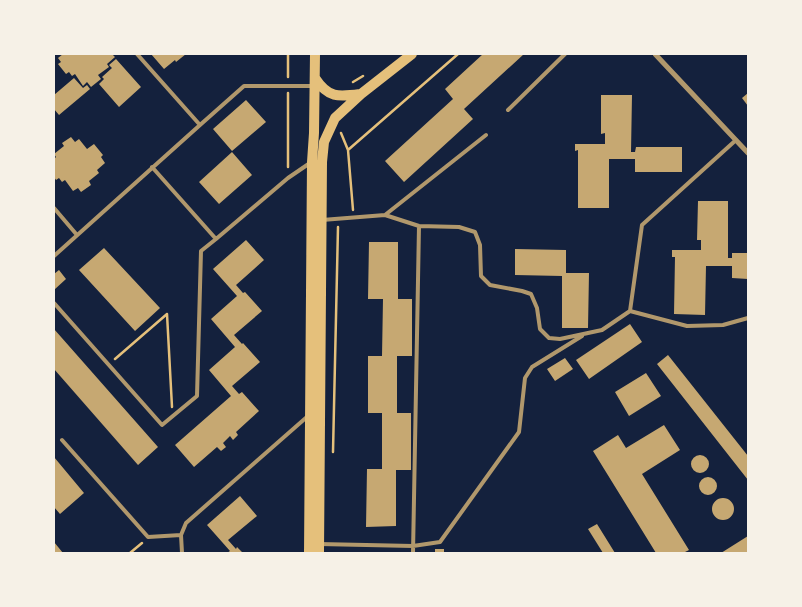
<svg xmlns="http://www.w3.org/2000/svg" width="802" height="607" font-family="'Source Sans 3',sans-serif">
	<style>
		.building { fill: #c6a872 }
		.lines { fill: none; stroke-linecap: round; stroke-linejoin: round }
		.path { stroke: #e5c07b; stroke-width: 2.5 }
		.service { stroke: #b1986c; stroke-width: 4 }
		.minor { stroke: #b1986c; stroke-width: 5 }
		.secondary { stroke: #e5c07b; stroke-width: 10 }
	</style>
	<rect width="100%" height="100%" fill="#14213d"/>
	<path class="building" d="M63,54H112L115,57L107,64L109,67L98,75L101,79L91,87L87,82L83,86L75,74L72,76L69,72L66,74L58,64L61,62L58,58Z
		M151,54H186L176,62L175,60L164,69Z
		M483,54H524L464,109L473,119L404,182L385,161L453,99L445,89Z
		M116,59L141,87L119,107L99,84L104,79L102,77L112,68L109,65Z
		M74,78L83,88L87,85L90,89L59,115L54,109V95Z
		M748,93V106L742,98Z
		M601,95H632L631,152H635L636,147H682V172H635V159H609V208H578V150L575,151V144H605V133L601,134Z
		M246,100L266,122L232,151L213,129Z
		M71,137L75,142L79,139L87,149L94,144L103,155L101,157L105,163L97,170L99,173L89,181L91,185L81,192L78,188L73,191L65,180L62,182L59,178L56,180L54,177V159L56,157L54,154L64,146L62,143Z
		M232,152L252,175L219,204L199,182Z
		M698,201H728V258H732V253H748V279L732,278V266H706L705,315L674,314L675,257H672V250H701V240H697Z
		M246,240L264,260L236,285L243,293L245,292L262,311L234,335L242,344L243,343L260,362L232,386L239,394L242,392L259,411L236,432L238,435L233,440L230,436L223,443L226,447L221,451L217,447L194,467L175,445L231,396L209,370L235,347L211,319L237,296L213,269Z
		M369,242H398V299H412V356H397V413H411V470H396V526L366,527L367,469H382V413H368V356H382L383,299H368Z
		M104,248L160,308L135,331L79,270Z
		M515,249L566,250V273H589L588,328H562V276L515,275Z
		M59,270L66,279L54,290V274Z
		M630,324L642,342L589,379L576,360Z
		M54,329L158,447L138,465L54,369Z
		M668,355L748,456V480L657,364Z
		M565,358L573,369L555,381L547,369Z
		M646,373L661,396L629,416L615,392Z
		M664,425L680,450L642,474L689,550L683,553H656L593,451L618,435L626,448Z
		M691 464a9 9 0 1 1 18 0a9 9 0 1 1-18 0Z
		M54,457L84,493L60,514L54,507Z
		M699 486a9 9 0 1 1 18 0a9 9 0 1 1-18 0Z
		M240,496L257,516L228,540L236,549L237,547L243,553H227L230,551L207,525Z
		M712 509a11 11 0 1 1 22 0a11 11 0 1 1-22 0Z
		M597,524L615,553H603L588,529Z
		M748,536V553H721Z
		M54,542L63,553H54Z
		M435,549H444V553H435Z"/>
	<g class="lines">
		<path class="path" d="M288,54V77
			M353,82L363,76
			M288,93V167
			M341,133L348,150
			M353,210L348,150L458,54
			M167,314L172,407
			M115,359L167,314
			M333,452L338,227
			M130,553L142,543"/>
		<path class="service" d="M508,110L565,54
			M200,125L244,86H313
			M152,167L216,239L288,178L310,163
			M54,208L77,235
			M385,215L486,135
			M322,220L385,215L419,226L459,227L475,232L480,245L481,276L490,285L522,291L531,294L537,308L540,329L549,338L560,339L602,330L630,311L642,225L736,140
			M54,256L200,125L137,54
			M54,303L162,425L197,396L201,251L216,239
			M630,311L687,326L723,325L748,318
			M62,440L148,537L181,535
			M319,544L413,546L440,542L519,432L525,378L532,367L582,336
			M182,553L181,535L186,523L308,416
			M413,553L419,226"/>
		<path class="minor" d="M655,54L748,153"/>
		<path class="secondary" d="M315,78C328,98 338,97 360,94
			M309,553L312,162L314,133L315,54
			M319,553L322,162L324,142L335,118L361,94L412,54"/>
	</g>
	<rect width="802" height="607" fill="none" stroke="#f6f1e7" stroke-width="110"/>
</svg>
